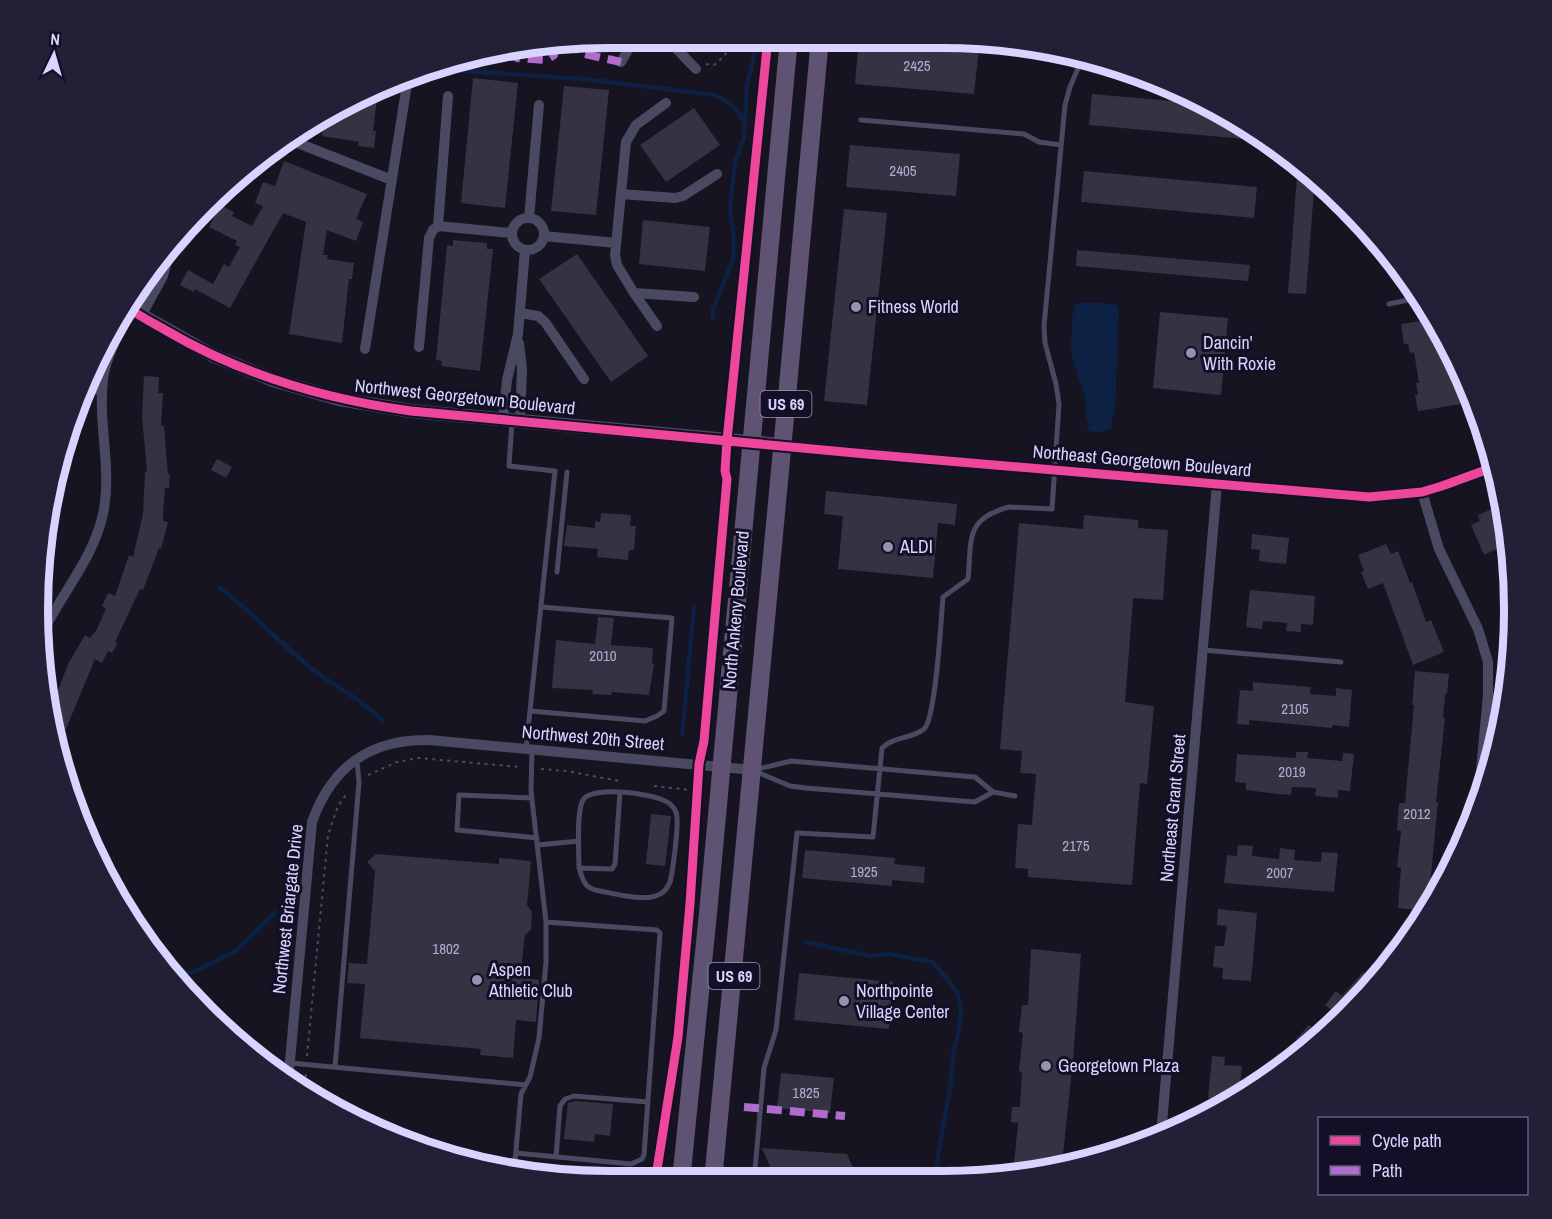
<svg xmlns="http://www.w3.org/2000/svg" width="1552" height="1219" font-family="'Archivo Narrow',sans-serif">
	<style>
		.water { fill: #0d2144 }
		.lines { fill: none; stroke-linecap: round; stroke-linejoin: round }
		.stream { stroke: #0d2144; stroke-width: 4.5 }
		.building { fill: #343243 }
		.path { stroke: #44505f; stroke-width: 2; stroke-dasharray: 3 4.5; stroke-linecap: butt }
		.service { stroke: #4a4962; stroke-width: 5 }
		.minor { stroke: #4a4962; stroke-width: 10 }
		.tertiary { stroke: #4a4962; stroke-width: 14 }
		.primary { stroke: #5e5373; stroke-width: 18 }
		.quiet { stroke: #b06ccc; stroke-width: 8; stroke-dasharray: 15 8; stroke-linecap: butt }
		.cycleway-casing { stroke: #130f26; stroke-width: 13 }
		.cycleway { stroke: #ed469a; stroke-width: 9 }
		.poi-dot { fill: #9591b1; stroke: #130f26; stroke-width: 2 }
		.labels { text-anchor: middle; stroke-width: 6; stroke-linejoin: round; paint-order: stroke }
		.number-label { font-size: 15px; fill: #b0acd0 }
		.shield { fill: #130f26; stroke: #9e99be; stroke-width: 1.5 }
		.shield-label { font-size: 16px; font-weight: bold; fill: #d9d4ff }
		.poi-label { font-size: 18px; fill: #d9d4ff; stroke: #130f26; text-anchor: start }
		.street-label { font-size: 18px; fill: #d9d4ff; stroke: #130f26 }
		.rim { fill: none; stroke: #d9d4ff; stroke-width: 8 }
	</style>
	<rect width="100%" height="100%" fill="#161421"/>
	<path class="water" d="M1081,302L1116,304L1119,308L1115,412L1112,417L1113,423L1111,429L1099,433L1085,430L1090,426L1086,420V400L1071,355L1072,317L1076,304Z"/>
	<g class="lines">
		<path class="stream" d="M433,69L584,79L714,95C728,101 738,108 744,123
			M415,82L416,76
			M713,319V310L733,259L734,237L730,210L735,162L744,137L747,85L758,38
			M220,588C252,612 280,643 311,668C331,684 368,703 382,721
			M682,735L694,608
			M805,942L870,956L888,954L933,962L957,992L961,1008L960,1026L953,1055L951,1082L938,1156L937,1169
			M177,977L200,969L237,950L275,913"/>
	</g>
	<path class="building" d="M609,38L600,52L582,41L598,39Z
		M695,38H727L711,53Z
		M859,38L930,39L962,43L961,46L979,48L974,94L855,84Z
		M473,78L518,83L505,208L461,203Z
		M564,86L609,90L596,215L551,211Z
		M378,91L373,131H376L374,148L358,146L359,142L322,136L325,113Z
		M1092,94L1206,104L1229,114L1266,141L1089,125Z
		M694,108L720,145L666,182L640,145Z
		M850,145L960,154L956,196L846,187Z
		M284,161L367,194L356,219L363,222L356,241L327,230L323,255H328L327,259L354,263L352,279H349L342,343L289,334L306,222L283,213L230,308L195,289L194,292L180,285L188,270L213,284L224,264L229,267L240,247L235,245L237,241L209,227L220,205L234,212L232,216L252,226L263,206L255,203L263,182L275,186Z
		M1298,164L1315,176L1306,294L1288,293Z
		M1084,171L1257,187L1254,218L1081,202Z
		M844,209L887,213L867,405L824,401Z
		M643,220L710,227L705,271L639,264Z
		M453,240L487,243V249H493L480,371L441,366L442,361L436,360L447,245L453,246Z
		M1077,250L1250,265L1248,281L1076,266Z
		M577,254L648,356L611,382L539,279Z
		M1160,312L1228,318L1221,395L1153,388Z
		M1434,319L1454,359L1458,385L1465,384L1468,403L1418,411L1415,395H1418L1416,383H1419L1414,352L1410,353L1408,344H1404L1401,324Z
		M144,376L159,377L158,393H163L161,426H164L168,474H170L169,488H165L163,513V521L168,522L161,549L159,548L143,590L140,589L115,642L118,643L112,653L108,651L102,663L95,659L56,753L51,709L68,664L85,635L90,638L96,631L106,609L102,606L108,593L115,596L129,555L133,557L143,514L145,472H147L142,416Z
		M217,459L232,467L226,478L211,470Z
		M56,468H67V483H54Z
		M826,491L957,504L955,525L938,523L933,578L838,569L843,516L824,514Z
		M1499,506L1507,523L1503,525L1510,543L1484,555L1471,525L1480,521L1478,515Z
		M601,513L631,515L630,526H636L634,550H629L628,560L597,557L598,549L564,546L567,525L595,528V521L600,522Z
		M1084,515L1138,520V528L1168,530L1163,600L1133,598L1125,702L1154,706L1147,784L1140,783L1132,885L1028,877V869L1015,868L1018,824L1032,825L1036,774L1020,773L1022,751L1000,749L1019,523L1083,529Z
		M1252,534L1289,538L1286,564L1259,561L1260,550L1251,549Z
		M1386,544L1391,554L1398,551L1410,583L1412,582L1426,622L1431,620L1444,652L1413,665L1383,583L1368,589L1361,572L1364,571L1358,555Z
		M1250,590L1315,596L1313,625L1301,624V632L1286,631L1287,623L1263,621L1262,629L1246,627Z
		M598,617L614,618L611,645L653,648L652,663L654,664L649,695L612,692L611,695L592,694L593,690L552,688L556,640L595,644Z
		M1415,671L1449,674L1447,694H1445L1443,718H1445L1436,802H1438L1429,895H1431L1430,903L1425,911L1398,908L1401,868L1397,867L1401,831L1397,830L1399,803H1405L1414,705H1412Z
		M1253,682L1311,687L1310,694L1336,696V688L1352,690L1349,727L1333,725L1332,728L1249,720V725L1237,724L1240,690L1253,691Z
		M1296,752H1308L1307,758L1342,761L1343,753L1354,754L1350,791L1338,790V798L1315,796L1316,788L1292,787L1291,795L1277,794L1246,790V783L1235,782L1237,754L1296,758Z
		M651,814L671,816L665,866L646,864Z
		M1238,845L1253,846L1252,856L1279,859L1280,848L1295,850L1294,860L1321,862L1322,852L1338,853L1334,892L1224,883L1227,855L1237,856Z
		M805,850L895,858L894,864L925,867L924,883L892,880V886L802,878Z
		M376,854L499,864V858L531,861L527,905L532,912L531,930L525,935L520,978L539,980L536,1022L516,1020L513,1058L480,1055L481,1049L360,1038L365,984L347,983L349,963L367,964L375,871L367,862Z
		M1218,909L1257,913L1251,981L1222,979L1223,968L1213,967L1215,946H1224L1227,926L1217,925Z
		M1402,927L1411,934L1393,961L1382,951Z
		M1031,949L1081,954L1073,1060L1062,1164L1013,1174L1018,1123L1011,1122L1012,1107H1020L1022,1072L1019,1071L1023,1033L1019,1032L1022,1005H1028Z
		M1363,972L1374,981L1341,1017L1325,1005L1336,991L1342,996Z
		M799,973L893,982L889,1029L794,1020Z
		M1309,1025L1322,1037L1307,1049L1296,1039Z
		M1212,1056L1225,1057L1224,1065L1242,1066L1239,1097L1221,1108L1222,1100L1208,1098Z
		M781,1073L834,1078L830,1113L777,1108Z
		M575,1101L613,1104L610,1136L595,1134L594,1142L564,1139L568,1103Z
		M762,1148L847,1154L859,1181H814L775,1178Z"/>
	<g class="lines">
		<path class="path" d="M706,64L714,65L718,62L740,38
			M541,769L567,771L619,781
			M368,775L397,762L418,758L521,767
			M654,786L699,791
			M307,1056L328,835L338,806L348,792
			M304,1092L306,1074"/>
		<path class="service" d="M861,120L1024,134L1039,142L1061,145
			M1389,304L1417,298
			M512,421L509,466L555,471L526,749
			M557,572L567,472
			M1203,650L1341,662
			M530,711L645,721L657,716L664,711L672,618L541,607
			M758,769L791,761L975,777L993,792L1015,796
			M757,772L790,786L806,788L975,802L993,792
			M532,798L459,795L457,830L537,838
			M538,845L579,841
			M579,868C583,879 583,886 595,890C611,893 644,902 658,895C664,893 668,887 670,882C673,871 678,829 677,818C677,814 675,809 672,806C663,793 590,785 583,800C576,812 579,853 579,868L612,869L615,864L620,792
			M290,1063L526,1085
			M335,1067L359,782L357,761
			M516,1153L631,1164L642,1159L644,1155L660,933L657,930L546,922
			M556,1157L560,1106L565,1099L574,1096L648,1102
			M514,1172L521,1094L530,1077L539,1038L546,962V922L531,791L532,749
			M754,1181L764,1068L776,1030L797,833L873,837L882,748C894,736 912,739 924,729C936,718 941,619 943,597L968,579C972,540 964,519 1009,507L1052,509L1059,404L1056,384L1045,343L1044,326L1065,105L1070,87L1082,59"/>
		<path class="minor" d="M666,38L696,69
			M621,62L635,38
			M666,103L636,125L626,142L615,255L617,265L634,293L694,297
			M290,140L392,180
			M621,194L675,198L683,196L717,174
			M512 234a16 16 0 1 1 32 0a16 16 0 1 1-32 0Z
			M529,218L539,105
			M438,226L511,233
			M544,236L616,243
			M634,293L657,326
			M520,313L538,316L545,322L584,379
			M141,316L163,276L170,251
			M519,343L522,369L520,420
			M419,347L429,238L433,230L438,226L448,96
			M365,349L407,84
			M87,389L102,390
			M503,419L507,380L518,334L525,250
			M782,445L1369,497L1422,492L1442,486L1494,467
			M1422,492L1439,549L1478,629L1488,662V695L1478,802
			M41,636C60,595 93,560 103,514C113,467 96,420 104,373C109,350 121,330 132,310
			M288,1082L312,822C332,766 370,739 429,740L753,770
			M1161,1135L1217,484"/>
		<path class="tertiary" d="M127,307L212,355L273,380L339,399L411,411L782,445"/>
		<path class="primary" d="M681,1181L708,913L789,38
			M713,1181C752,801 784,419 820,38"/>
		<path class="quiet" d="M565,43L585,54L621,62
			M507,51L517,58L546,60L554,55L555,45
			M744,1107L845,1116"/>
		<defs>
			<path id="cycleway" d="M127,307C139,316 153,323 167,331C242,375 324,399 411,411L866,454L1369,497L1422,492L1442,486L1494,467
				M653,1181L656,1176L678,1037L690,904L699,764L704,741L727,479L725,471L727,440L768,38"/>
		</defs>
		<use href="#cycleway" class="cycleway-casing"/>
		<use href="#cycleway" class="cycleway"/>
	</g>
	<g class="poi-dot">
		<circle cx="856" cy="307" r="6"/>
		<circle cx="1191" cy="353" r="6"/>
		<circle cx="888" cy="547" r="6"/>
		<circle cx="477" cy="980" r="6"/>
		<circle cx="844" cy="1001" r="6"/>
		<circle cx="1046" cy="1066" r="6"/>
	</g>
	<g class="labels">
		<g class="number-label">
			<text x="917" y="71">2425</text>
			<text x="903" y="176">2405</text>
			<text x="603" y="661">2010</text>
			<text x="1295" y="714">2105</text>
			<text x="1292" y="777">2019</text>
			<text x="1417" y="819">2012</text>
			<text x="1076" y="851">2175</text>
			<text x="864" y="877">1925</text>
			<text x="1280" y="878">2007</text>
			<text x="446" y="954">1802</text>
			<text x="806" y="1098">1825</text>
		</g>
		<g class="shield">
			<rect x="760.5" y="391" width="51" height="26" rx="4.5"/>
			<rect x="708.5" y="963" width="51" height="26" rx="4.5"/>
		</g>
		<g class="shield-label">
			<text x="786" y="410">US 69</text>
			<text x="734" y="982">US 69</text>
		</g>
		<g class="poi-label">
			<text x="868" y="313">Fitness World</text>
			<text x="1203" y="349">Dancin'<tspan x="1203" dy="21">With Roxie</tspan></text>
			<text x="900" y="553">ALDI</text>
			<text x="489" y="976">Aspen<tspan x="489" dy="21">Athletic Club</tspan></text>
			<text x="856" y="997">Northpointe<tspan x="856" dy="21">Village Center</tspan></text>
			<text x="1058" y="1072">Georgetown Plaza</text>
		</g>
		<g class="street-label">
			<text transform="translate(465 397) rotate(6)" y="6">Northwest Georgetown Boulevard</text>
			<text transform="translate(1142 461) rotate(5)" y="6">Northeast Georgetown Boulevard</text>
			<text transform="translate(736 610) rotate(-85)" y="6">North Ankeny Boulevard</text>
			<text transform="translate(593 738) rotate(5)" y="6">Northwest 20th Street</text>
			<text transform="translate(1173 808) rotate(-85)" y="6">Northeast Grant Street</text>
			<text transform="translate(288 909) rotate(-84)" y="6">Northwest Briargate Drive</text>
		</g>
	</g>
	<path d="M0 0H1552V1219H0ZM609 48H943A561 561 0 0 1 1504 609V610A561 561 0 0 1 943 1171H609A561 561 0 0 1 48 610V609A561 561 0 0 1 609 48Z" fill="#231f37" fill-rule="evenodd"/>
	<path class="rim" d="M609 48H943A561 561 0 0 1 1504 609V610A561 561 0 0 1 943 1171H609A561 561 0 0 1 48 610V609A561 561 0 0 1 609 48Z"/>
	<rect x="1318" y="1117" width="210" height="78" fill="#130f26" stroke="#625e7d" stroke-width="1.5"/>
	<rect x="1330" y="1136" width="30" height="9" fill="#ed469a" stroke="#625e7d" stroke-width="1.5"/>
	<text x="1372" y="1147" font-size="18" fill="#d9d4ff">Cycle path</text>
	<rect x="1330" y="1166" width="30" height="9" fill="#b06ccc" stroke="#625e7d" stroke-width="1.5"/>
	<text x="1372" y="1177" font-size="18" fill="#d9d4ff">Path</text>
	<g transform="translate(54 54) rotate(5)" stroke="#130f26" stroke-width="4.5" paint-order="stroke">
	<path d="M0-4.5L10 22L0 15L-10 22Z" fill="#d9d4ff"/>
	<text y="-9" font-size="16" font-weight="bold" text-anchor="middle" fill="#d9d4ff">N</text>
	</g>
</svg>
